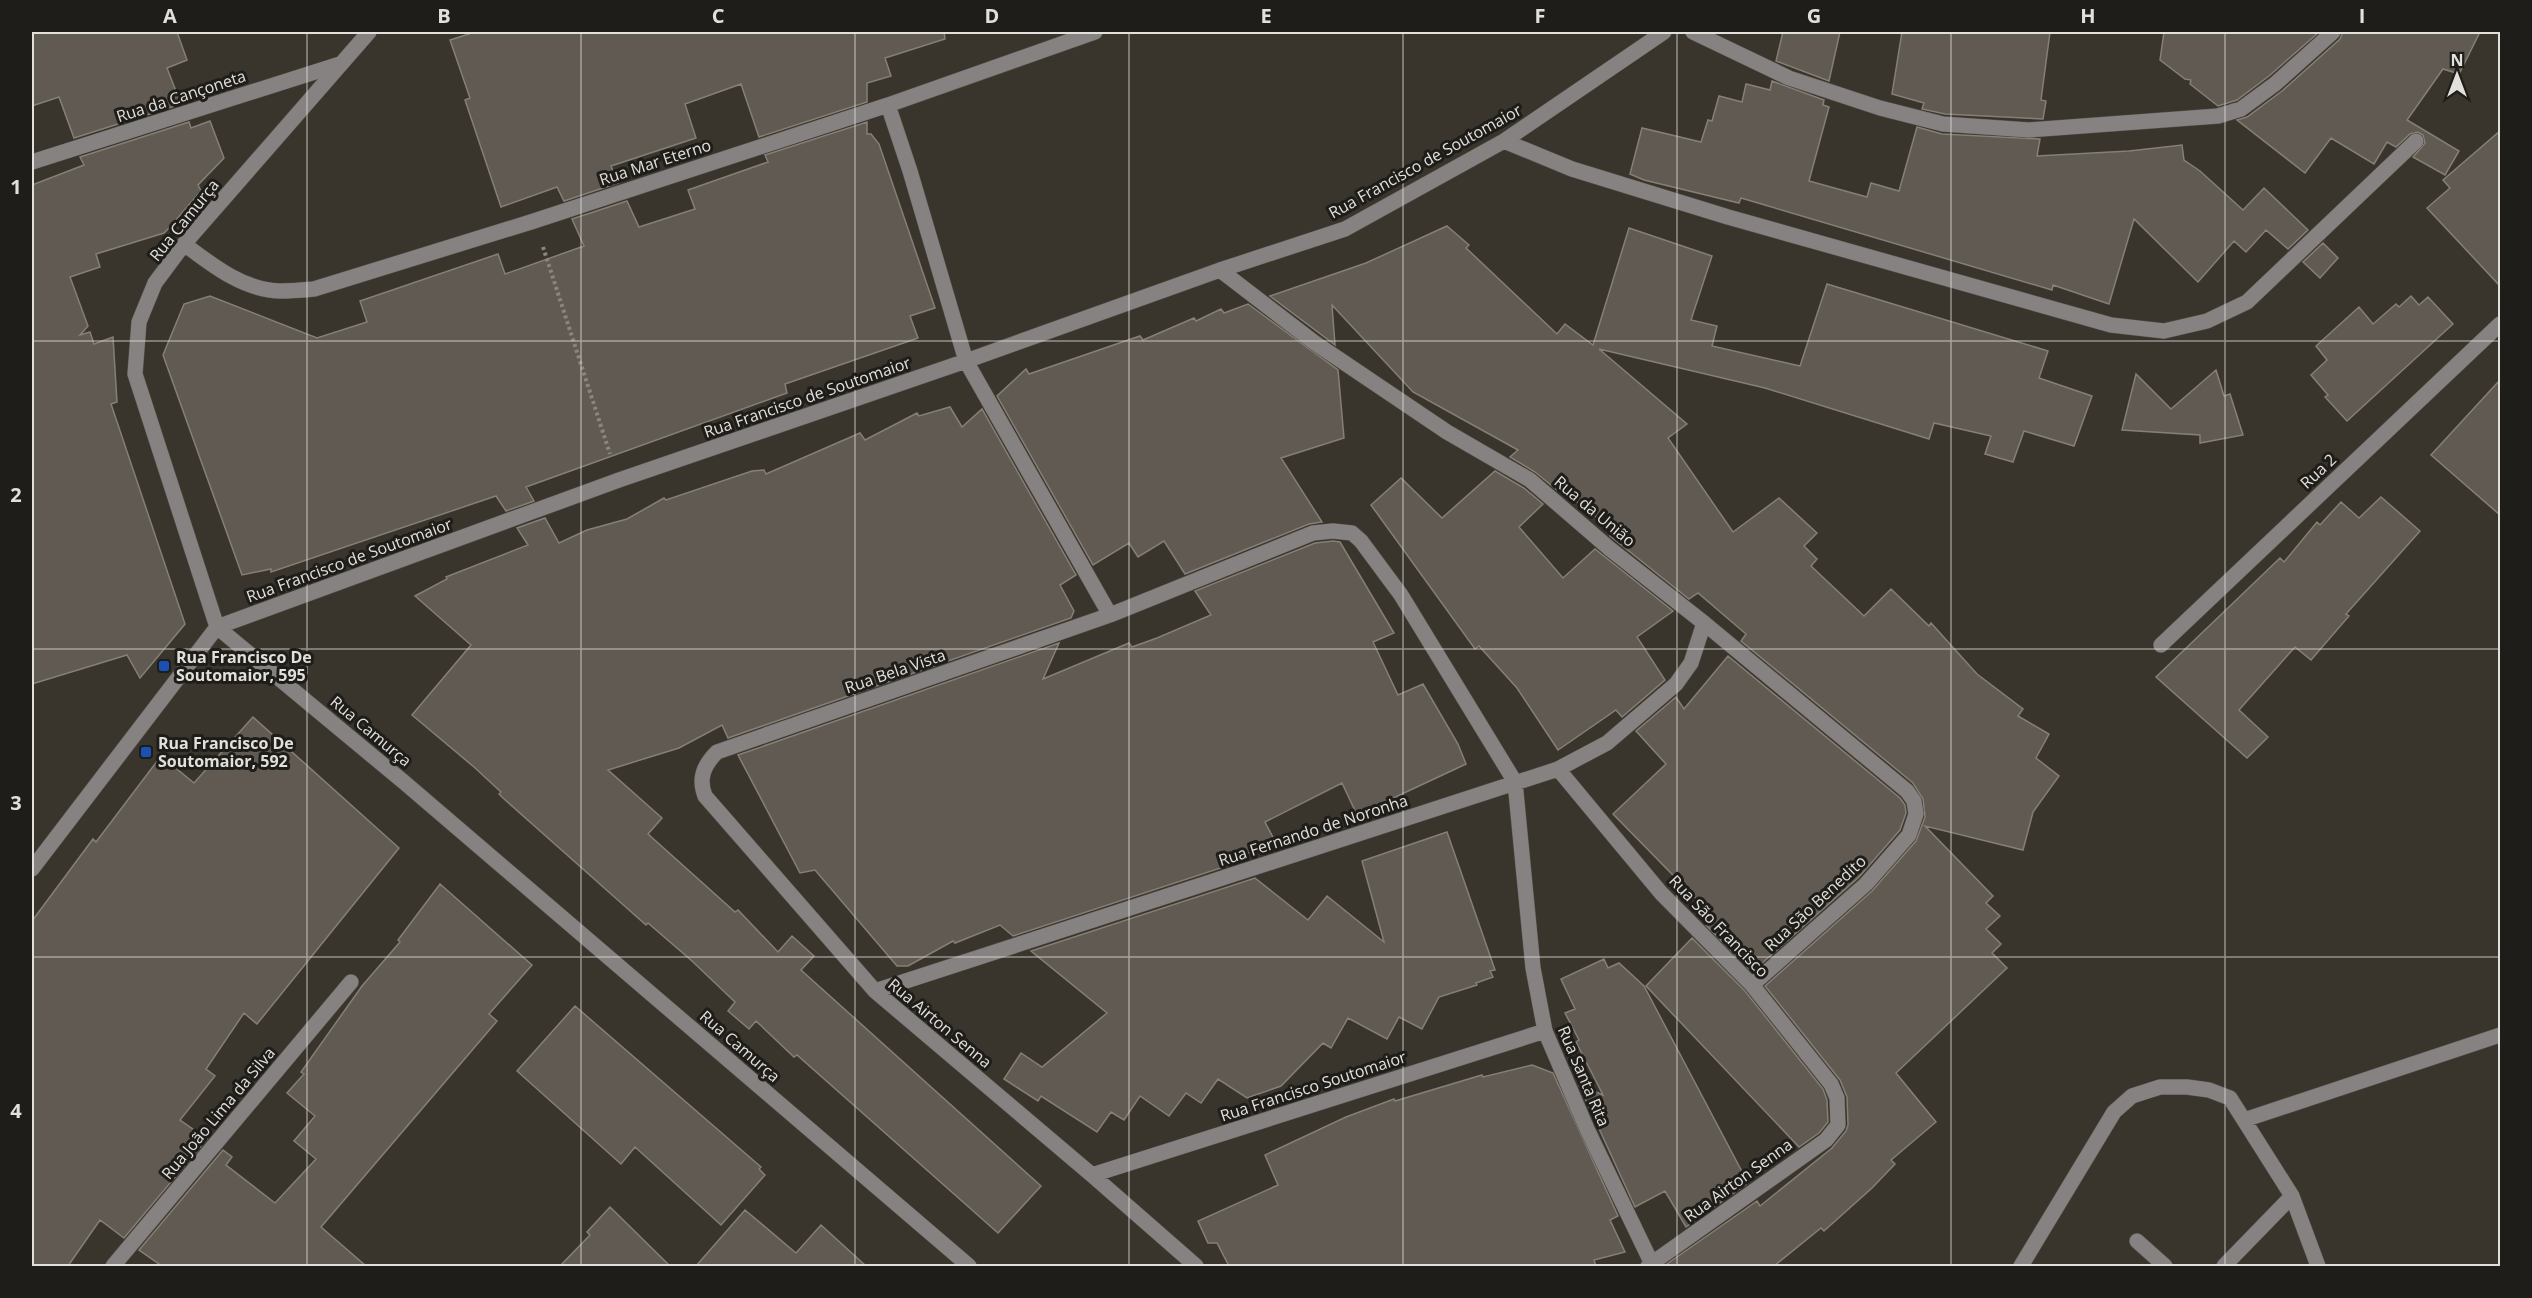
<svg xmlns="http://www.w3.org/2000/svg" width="2532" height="1298" font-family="'Open Sans',sans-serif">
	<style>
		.building { fill: #605a52; stroke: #867f76; stroke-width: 1.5 }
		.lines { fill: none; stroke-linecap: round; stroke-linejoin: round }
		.minor-casing { stroke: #57544c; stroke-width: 16 }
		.path { stroke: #89867f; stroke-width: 4; stroke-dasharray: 3 3; stroke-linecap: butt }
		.minor { stroke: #878282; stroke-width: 15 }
		.grid { fill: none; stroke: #e2e0db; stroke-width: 1.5; stroke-opacity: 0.55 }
		.transit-dot { fill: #1a4fb4; stroke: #1e1d19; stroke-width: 2 }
		.labels { text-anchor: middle; stroke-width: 6; stroke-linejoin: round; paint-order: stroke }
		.street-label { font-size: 16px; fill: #e2e0db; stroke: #1e1d19 }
		.poi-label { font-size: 16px; font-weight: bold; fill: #e2e0db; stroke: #1e1d19; text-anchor: start }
		.neatline { fill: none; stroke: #e2e0db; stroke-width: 2 }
		.grid-label { font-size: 20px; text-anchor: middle; font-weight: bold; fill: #e2e0db }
	</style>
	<rect width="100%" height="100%" fill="#39352d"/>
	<path class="building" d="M32,32H177L187,60L167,68L181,104L74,138L59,97L32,106Z
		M475,32H944L945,39L885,58L891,76L867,83V102L759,137L741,84L685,104L696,138L611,166L618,183L564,201L557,187L501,207L465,100L470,98L450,40Z
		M1783,32H1840L1829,81L1776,61Z
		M1902,32H2050L2041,100L2046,101L2043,119L1945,114L1922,109L1924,103L1892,94Z
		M2164,32H2319L2269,76L2237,100L2218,106L2190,84L2191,80L2185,79L2160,60Z
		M2343,32H2480L2459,74L2443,69L2407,120L2459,151L2445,175L2413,157L2425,143L2423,135L2418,132L2410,134L2396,147L2387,142L2374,164L2331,138L2305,173L2237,120L2247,117L2282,91L2340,39Z
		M1772,81L1824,100L1823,105L1829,107L1809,181L1867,197L1871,183L1899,191L1917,127L1942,134L2040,139L2037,156L2129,151L2182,145L2184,160L2200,171L2243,210L2264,188L2308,230L2288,249L2266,230L2246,252L2234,241L2198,282L2134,219L2109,304L2053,285L2052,290L1741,198L1739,203L1644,180L1630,174L1642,128L1701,142L1708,120L1712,121L1719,96L1742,102L1746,84L1770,90Z
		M210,121L224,158L198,185L201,191L169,228L164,233L96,254L100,267L70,277L88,326L80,335L90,332L94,344L113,337L117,402L111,404L185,624L140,678L127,655L32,684V185L84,165L80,157L189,122L191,128Z
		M867,122V134H871L879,144L935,308L910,316L918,338L785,384L787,393L526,487L534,501L506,511L496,496L271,572V569L242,575L163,355L184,304L210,296L317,338L367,322L360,301L498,254L505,274L584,246L572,219L627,201L639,227L695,209L688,190L768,162L765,155Z
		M2500,131V286L2427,208L2450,188L2443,180Z
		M1447,226L1469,245L1466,248L1557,334L1565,324L1593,345L1629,228L1712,256L1691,320L1717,326L1712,346L1800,366L1827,284L2048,351L2039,378L2092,396L2074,446L2024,431L2013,462L1985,454L1991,436L1934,423L1929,439L1765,388L1599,349L1687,424L1668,438L1733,532L1779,498L1817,533L1804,546L1817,559L1811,566L1864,616L1891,589L1929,626L1931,623L1977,674L2023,709L2018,716L2049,734L2036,758L2059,776L2033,812L2023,850L1925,826L1993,896L1986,903L2000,916L1986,929L2001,944L1992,953L2007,968L1896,1073L1936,1122L1891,1160L1895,1164L1872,1188L1824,1231L1821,1228L1774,1266H1664L1757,1201L1760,1206L1832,1148L1846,1131L1848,1125L1847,1097L1840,1080L1765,986L1872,891L1916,841L1925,817L1923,799L1913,783L1741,641L1746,634L1698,593L1689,599L1610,536L1614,531L1559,488L1557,490L1535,472L1510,457L1518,450L1413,392L1332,305L1335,345L1270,296L1366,263Z
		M2323,243L2338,258L2320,278L2303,262Z
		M2411,296L2419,305L2428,297L2453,324L2347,421L2325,397L2328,395L2311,375L2327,360L2316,346L2359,307L2373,324L2396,304L2399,307Z
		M1248,304L1338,370L1344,438L1281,458L1322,522L1309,524L1185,574L1164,541L1138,557L1129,543L1093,565L997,396L1026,369L1029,374L1140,336L1143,340L1194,318L1196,321L1221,309L1224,313Z
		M2216,370L2224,396L2230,394L2243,435L2200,443V435L2122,430L2136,374L2171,409Z
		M2500,380V515L2431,455Z
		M950,407L962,427L982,409L1076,575L1060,585L1074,611L1071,618L728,738L722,725L679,748L608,770L662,818L648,834L735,912L738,910L778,952L792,936L814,956L801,970L1041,1186L998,1233L797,1055L794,1057L756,1021L749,1029L728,1011L735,1002L692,961L648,923L646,925L503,798L499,794L501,792L474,767L412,715L471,645L415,596L447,579L446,577L528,545L517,528L545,518L559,543L587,530L627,519L664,498L666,500L752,471L764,470L766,474L860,433L865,440L917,413L919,416Z
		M1495,471L1524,488L1543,504L1519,527L1563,578L1595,549L1673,611L1637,637L1665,680L1622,717L1616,710L1558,750L1517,688L1479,646L1475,649L1371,505L1401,478L1442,518Z
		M2381,497L2420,531L2346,614L2349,616L2311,660L2295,647L2239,710L2268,737L2247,758L2156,677L2280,558L2284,562L2317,522L2320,525L2341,502L2359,518Z
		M1333,541L1340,542L1394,633L1373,642L1398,695L1423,684L1458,744L1466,764L1357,815L1342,783L1265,822L1276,843L1232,859L1236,863L1013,936L1000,925L955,943L953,941L908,966H897L815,870L800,873L738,755L1059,643L1043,679L1129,643L1132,647L1157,638L1211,615L1195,591L1315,543Z
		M1728,656L1900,798L1905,805L1906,813L1900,830L1859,877L1752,972L1706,925L1715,918L1613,814L1666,764L1636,731L1676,697L1684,709Z
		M253,717L399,848L257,1024L244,1013L206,1069L215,1076L180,1120L207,1139L124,1238L100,1220L68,1266H32V921L93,839L96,842L161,756L194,783Z
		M1447,832L1495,970L1490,971L1493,977L1476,983L1477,985L1439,997L1422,1029L1399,1017L1387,1039L1348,1018L1331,1048L1323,1043L1281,1086L1247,1098L1218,1079L1201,1103L1186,1093L1169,1116L1140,1096L1124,1120L1111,1112L1097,1132L1041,1096L1038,1101L1004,1079L1021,1053L1042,1067L1107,1013L1031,951L1255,878L1308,920L1327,896L1384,942L1362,861Z
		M440,884L532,965L489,1014L497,1021L321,1227L366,1266H162L139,1250L223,1150L232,1157L226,1165L275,1203L316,1159L294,1141L315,1116L287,1093L304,1074L301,1072L362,986L400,942L398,940Z
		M1692,938L1745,991L1823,1089L1827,1100L1828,1122L1819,1133L1799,1147L1646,986Z
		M1604,959L1608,968L1619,963L1644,986L1748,1183L1686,1227L1665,1191L1635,1207L1579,1085L1603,1095L1576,1042L1579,1040L1565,1013L1575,1009L1561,979Z
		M575,1006L761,1167L759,1169L765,1175L721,1225L635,1147L621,1164L517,1071Z
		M1532,1065L1553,1073L1618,1216L1610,1220L1625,1252L1594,1260L1596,1266H1229L1217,1243H1208L1198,1221L1278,1185L1265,1155L1346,1117L1394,1099L1395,1101L1482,1075L1483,1077Z
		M610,1207L670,1266H560L590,1235L587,1232Z
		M745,1210L796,1253L821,1225L866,1266H696Z"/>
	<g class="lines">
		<defs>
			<path id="minor" d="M369,32L184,244L155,283L139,322L135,374L217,627L405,783L969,1266
				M1693,32L1789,78L1880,108L1943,124L2029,130L2218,116L2241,109L2275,84L2333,32
				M888,105L1095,32
				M1504,141L1572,169L1728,217L2111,325L2164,331L2207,321L2247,302L2416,141
				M32,162L340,64
				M184,244C212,265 243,290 280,291C291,291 303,290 314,289L534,221L888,105L910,171L966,361L1110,615
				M1220,270L1315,343L1447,432L1530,480L1610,549L1704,623L1907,791L1914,801L1916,814L1909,835L1866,884L1752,985
				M2161,645L2500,324
				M1558,769L1661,893L1752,985L1831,1084L1837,1098L1838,1125L1826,1140L1648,1266
				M32,869L217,627L619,480L966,361L1220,270L1345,229L1504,141L1664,32
				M875,991L1558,769L1607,743L1676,684L1691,663L1704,623
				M2244,1120L2500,1035
				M1092,1175L1545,1031
				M2137,1241L2165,1266
				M113,1266L351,982
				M1196,1266L1092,1175L875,991L705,796C698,778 704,765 717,752L1110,615L1313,533L1333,531L1352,533L1361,541L1401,595L1515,782L1533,968L1545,1031L1587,1129L1652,1264
				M2021,1266L2114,1112L2132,1096L2160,1087H2187L2209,1090L2230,1098L2292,1196L2318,1266
				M2224,1266L2292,1196"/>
		</defs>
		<use href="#minor" class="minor-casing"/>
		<path class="path" d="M543,247L610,454"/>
		<use href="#minor" class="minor"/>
	</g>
	<path class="grid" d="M307,32V1266M581,32V1266M855,32V1266M1129,32V1266M1403,32V1266M1677,32V1266M1951,32V1266M2225,32V1266M32,341H2500M32,649H2500M32,957H2500"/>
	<g class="transit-dot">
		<rect x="158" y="660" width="12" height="12" rx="3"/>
		<rect x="140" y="746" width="12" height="12" rx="3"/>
	</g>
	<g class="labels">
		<g class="street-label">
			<text transform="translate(181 96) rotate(-18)" y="6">Rua da Cançoneta</text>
			<text transform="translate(1425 161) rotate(-29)" y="6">Rua Francisco de Soutomaior</text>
			<text transform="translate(655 162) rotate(-18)" y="6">Rua Mar Eterno</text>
			<text transform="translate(184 220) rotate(-51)" y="6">Rua Camurça</text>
			<text transform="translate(807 397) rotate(-19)" y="6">Rua Francisco de Soutomaior</text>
			<text transform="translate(2318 471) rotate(-43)" y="6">Rua 2</text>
			<text transform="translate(1595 511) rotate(40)" y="6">Rua da União</text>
			<text transform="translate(349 560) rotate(-20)" y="6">Rua Francisco de Soutomaior</text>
			<text transform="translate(895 671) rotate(-19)" y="6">Rua Bela Vista</text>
			<text transform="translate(371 731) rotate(40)" y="6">Rua Camurça</text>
			<text transform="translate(1313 830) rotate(-18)" y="6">Rua Fernando de Noronha</text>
			<text transform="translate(1815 903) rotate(-43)" y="6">Rua São Benedito</text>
			<text transform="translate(1719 926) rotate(46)" y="6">Rua São Francisco</text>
			<text transform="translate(940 1023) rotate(40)" y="6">Rua Airton Senna</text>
			<text transform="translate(740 1046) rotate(41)" y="6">Rua Camurça</text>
			<text transform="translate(1584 1076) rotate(67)" y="6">Rua Santa Rita</text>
			<text transform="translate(1313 1086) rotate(-18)" y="6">Rua Francisco Soutomaior</text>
			<text transform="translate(218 1113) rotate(-50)" y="6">Rua João Lima da Silva</text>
			<text transform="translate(1738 1180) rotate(-36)" y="6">Rua Airton Senna</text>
		</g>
		<g class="poi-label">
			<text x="176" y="663">Rua Francisco De<tspan x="176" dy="18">Soutomaior, 595</tspan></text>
			<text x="158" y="749">Rua Francisco De<tspan x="158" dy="18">Soutomaior, 592</tspan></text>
		</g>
	</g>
	<rect width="2532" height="1298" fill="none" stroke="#1e1d19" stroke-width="66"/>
	<g transform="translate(2457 75)" stroke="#1e1d19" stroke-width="4.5" paint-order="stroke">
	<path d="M0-4.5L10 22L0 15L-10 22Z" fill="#e2e0db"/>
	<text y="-9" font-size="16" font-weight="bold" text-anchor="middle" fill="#e2e0db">N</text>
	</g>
	<rect x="33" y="33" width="2466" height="1232" class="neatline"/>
	<g class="grid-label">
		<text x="170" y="23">A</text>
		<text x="444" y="23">B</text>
		<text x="718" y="23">C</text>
		<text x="992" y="23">D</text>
		<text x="1266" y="23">E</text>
		<text x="1540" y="23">F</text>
		<text x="1814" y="23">G</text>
		<text x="2088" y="23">H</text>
		<text x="2362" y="23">I</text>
		<text x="16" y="194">1</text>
		<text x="16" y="502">2</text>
		<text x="16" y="810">3</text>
		<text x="16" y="1118">4</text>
	</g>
</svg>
